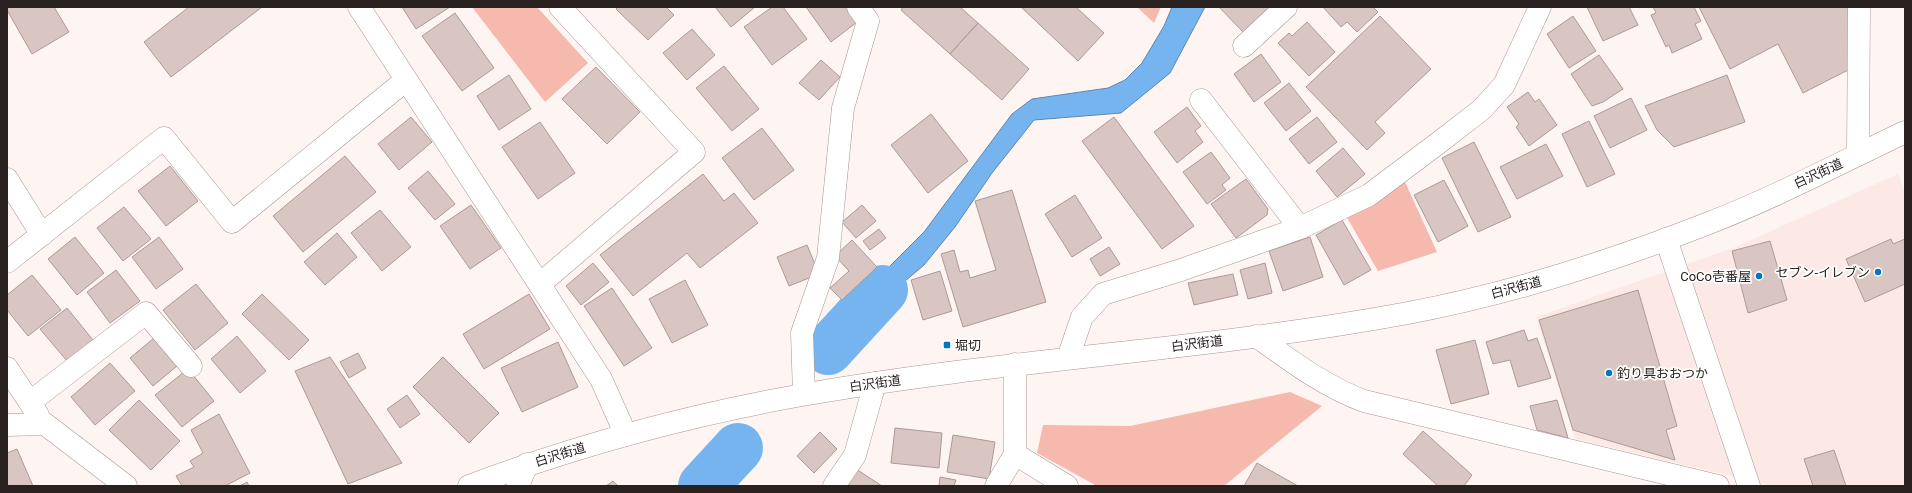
<svg xmlns="http://www.w3.org/2000/svg" width="1912" height="493" font-family="Roboto,'Noto Sans JP',sans-serif">
	<style>
		.built { fill: #fce9e6 }
		.green { fill: #f5b9ae }
		.water { fill: #75b4ee; stroke: #5e88b0 }
		.lines { fill: none; stroke-linecap: round; stroke-linejoin: round }
		.river { stroke: #75b4ee; stroke-width: 50 }
		.building { fill: #d9c5c1; stroke: #ad9995 }
		.minor-casing { stroke: #a99592; stroke-width: 23 }
		.secondary-casing { stroke: #a99592; stroke-width: 23 }
		.minor { stroke: #fff; stroke-width: 22 }
		.secondary { stroke: #fff; stroke-width: 22 }
		.poi-dot { fill: #0676c0; stroke: #fff; stroke-width: 1.5 }
		.labels { text-anchor: middle; stroke-width: 3.5; stroke-linejoin: round; paint-order: stroke }
		.street-label { font-size: 13px; fill: #292120; stroke: #fff }
		.poi-label { font-size: 13px; fill: #292120; stroke: #fff; text-anchor: end }
	</style>
	<rect width="100%" height="100%" fill="#fef5f3"/>
	<path class="built" d="M1898,174L1905,192V486H1773L1575,439L1536,317L1733,248Z"/>
	<path class="green" d="M472,7H537L588,63L545,102Z
		M1137,7H1161L1154,23Z
		M1405,182L1437,252L1378,271L1346,216L1361,210Z
		M1290,392L1322,406L1224,486H1097L1037,453L1043,425L1130,426Z"/>
	<path class="water" d="M1172,7H1205L1170,73L1121,113L1034,120L992,173L955,227L924,265L898,287L852,343L818,338L924,232L1012,114L1032,99L1108,88L1125,80L1142,63L1164,26Z
		M734,462L714,486H687L709,466Z"/>
	<g class="lines">
		<path class="river" d="M828,350L883,290
			M703,486L738,448"/>
	</g>
	<path class="building" d="M7,7H54L69,32L32,54L7,10Z
		M189,7H262L171,77L144,42Z
		M402,7H450L416,29Z
		M618,7H666L674,15L648,40L616,9Z
		M715,7H755L731,27Z
		M772,7H783L807,39L772,65L744,27Z
		M806,7H846L857,22L831,42Z
		M903,7H960L978,23L950,54L901,10Z
		M1021,7H1076L1104,33L1078,61Z
		M1219,7H1270L1243,32Z
		M1323,7H1373L1378,12L1357,32L1347,22L1341,27Z
		M1587,7H1629L1638,25L1603,41Z
		M1653,7H1694L1701,21L1695,24L1702,39L1672,53L1669,45L1666,47L1651,15L1656,13Z
		M1699,7H1850L1852,68L1803,93L1778,44L1730,69Z
		M455,13L494,68L462,91L422,36Z
		M1380,16L1431,69L1375,122L1385,133L1367,150L1306,87Z
		M1573,16L1596,51L1569,68L1547,34Z
		M1307,22L1335,52L1309,76L1278,43L1289,33L1292,36Z
		M978,23L1029,69L1002,100L950,54Z
		M692,29L715,55L687,80L663,53Z
		M1261,54L1281,82L1254,102L1234,74Z
		M1599,55L1623,89L1603,102L1592,106L1571,74Z
		M821,60L840,77L819,100L799,83Z
		M724,66L759,109L732,131L696,88Z
		M596,67L640,112L607,144L562,99Z
		M509,75L531,109L499,130L477,96Z
		M1727,75L1745,122L1674,147L1657,130L1645,106Z
		M1289,83L1311,111L1286,131L1264,103Z
		M1528,92L1535,102L1539,99L1557,125L1529,146L1516,127L1519,124L1507,107Z
		M1631,98L1647,130L1610,148L1594,116Z
		M1187,107L1201,126L1195,131L1203,142L1177,163L1154,132Z
		M931,114L968,161L928,193L891,145Z
		M411,117L432,142L399,170L378,144Z
		M1114,117L1194,226L1162,249L1082,141Z
		M1317,117L1337,142L1309,164L1289,139Z
		M1589,121L1615,174L1587,187L1562,134Z
		M540,122L575,173L538,199L502,147Z
		M762,128L794,170L754,200L722,158Z
		M1474,142L1511,217L1478,232L1442,158Z
		M1546,144L1563,176L1517,199L1500,167Z
		M1343,148L1365,174L1337,197L1316,171Z
		M1211,152L1230,178L1222,185L1226,190L1207,204L1183,172Z
		M345,156L376,192L303,252L273,216Z
		M170,166L198,201L166,226L138,191Z
		M428,171L455,204L435,220L408,188Z
		M703,174L724,201L734,193L758,223L700,268L687,253L633,296L600,255Z
		M1246,179L1268,209L1267,215L1236,238L1211,204Z
		M1444,180L1468,226L1438,242L1414,195Z
		M1012,190L1046,302L963,327L941,254L954,250L960,272L968,270L970,278L996,270L975,201Z
		M1075,195L1102,238L1072,257L1045,214Z
		M471,205L501,248L470,269L440,226Z
		M862,205L876,221L856,238L842,222Z
		M124,207L151,239L123,261L97,228Z
		M380,210L411,247L382,271L351,233Z
		M1342,220L1371,270L1344,285L1316,235Z
		M879,229L886,238L870,250L863,241Z
		M337,233L357,257L325,285L304,262Z
		M75,237L104,273L77,295L48,259Z
		M159,237L183,269L156,289L132,257Z
		M1310,237L1323,277L1283,291L1269,251Z
		M1891,239L1893,244L1905,239V284L1865,302L1846,259Z
		M852,240L877,267L842,300L830,288L849,271L835,256Z
		M1770,241L1787,300L1748,313L1732,251Z
		M807,245L819,274L789,286L777,257Z
		M1109,247L1120,264L1100,276L1090,259Z
		M593,263L609,282L581,305L566,286Z
		M1265,263L1272,293L1248,299L1240,270Z
		M116,270L140,301L110,323L87,292Z
		M940,271L952,311L923,320L911,280Z
		M1233,274L1238,295L1194,305L1188,283Z
		M32,275L61,310L28,336L7,310V295Z
		M685,280L708,325L672,343L649,299Z
		M196,284L228,323L195,350L163,310Z
		M612,288L652,348L624,366L584,306Z
		M1638,290L1677,426L1666,430L1675,460L1573,430L1539,320Z
		M262,294L309,340L289,360L242,314Z
		M529,294L550,329L484,369L463,334Z
		M67,308L93,340L67,361L40,329Z
		M1524,330L1528,341L1537,338L1551,378L1518,387L1510,360L1493,364L1486,342Z
		M237,336L266,371L240,393L211,359Z
		M154,338L177,366L153,386L130,358Z
		M1475,340L1489,394L1451,404L1436,350Z
		M558,342L578,387L522,412L501,368Z
		M358,353L366,368L349,378L340,362Z
		M330,357L402,463L348,484L295,371Z
		M443,357L499,413L469,443L413,387Z
		M110,363L135,391L95,425L71,397Z
		M188,369L214,401L182,427L155,395Z
		M407,395L420,414L400,428L387,409Z
		M139,400L180,441L151,470L109,430Z
		M1557,400L1568,438L1537,430L1530,406Z
		M219,414L250,473L225,486H182L176,476L194,467L190,461L203,453L191,430Z
		M895,428L942,433L939,468L891,463Z
		M1423,431L1472,475L1464,486H1438L1403,454Z
		M820,432L837,449L814,473L797,456Z
		M953,435L995,442L989,479L947,472Z
		M17,449L33,486H7V453Z
		M1834,450L1846,486H1813L1804,459Z
		M1257,463L1298,486H1244Z
		M853,467L882,486H841Z
		M940,477L956,480L954,486H939Z
		M613,481L618,486H606Z
		M247,482L249,486H240Z"/>
	<g class="lines">
		<defs>
			<path id="minor" d="M359,7L601,379L626,435
				M1244,46L1286,7
				M1201,100L1300,228
				M1858,154L1859,7
				M7,179L42,235
				M1666,239L1749,486
				M7,262L164,138L232,222L406,80
				M540,284L694,152L560,7
				M1256,336C1291,361 1324,386 1364,401L1718,486
				M1068,358L1082,317L1103,294L1181,270L1300,228L1369,195L1437,144L1481,110L1504,85L1540,7
				M7,368L38,415
				M804,394L802,333L828,258L843,108L868,21L858,7
				M30,402L146,313L191,366
				M7,425L45,424L126,486
				M1015,454L1067,486
				M518,486L527,464
				M834,486L855,455L875,383
				M996,486L1015,454V364"/>
			<path id="secondary" d="M469,486C578,445 693,414 808,394C1007,359 1209,350 1408,313C1510,294 1612,261 1709,223C1776,197 1840,163 1905,132"/>
		</defs>
		<use href="#minor" class="minor-casing"/>
		<use href="#secondary" class="secondary-casing"/>
		<use href="#minor" class="minor"/>
		<use href="#secondary" class="secondary"/>
	</g>
	<g class="poi-dot">
		<circle cx="1878" cy="272" r="4"/>
		<circle cx="1759" cy="276" r="4"/>
		<rect x="943" y="341" width="8" height="8" rx="2"/>
		<circle cx="1609" cy="373" r="4"/>
	</g>
	<g class="labels">
		<g class="street-label">
			<text transform="translate(1818 173) rotate(-25)" y="5">白沢街道</text>
			<text transform="translate(1516 287) rotate(-15)" y="5">白沢街道</text>
			<text transform="translate(1197 343) rotate(-7)" y="5">白沢街道</text>
			<text transform="translate(875 383) rotate(-8)" y="5">白沢街道</text>
			<text transform="translate(560 454) rotate(-17)" y="5">白沢街道</text>
		</g>
		<g class="poi-label">
			<text x="1870" y="277">セブン-イレブン</text>
			<text x="1751" y="281">CoCo壱番屋</text>
			<text x="955" y="350" text-anchor="start">堀切</text>
			<text x="1617" y="378" text-anchor="start">釣り具おおつか</text>
		</g>
	</g>
	<rect width="1912" height="493" fill="none" stroke="#292120" stroke-width="16"/>
</svg>
